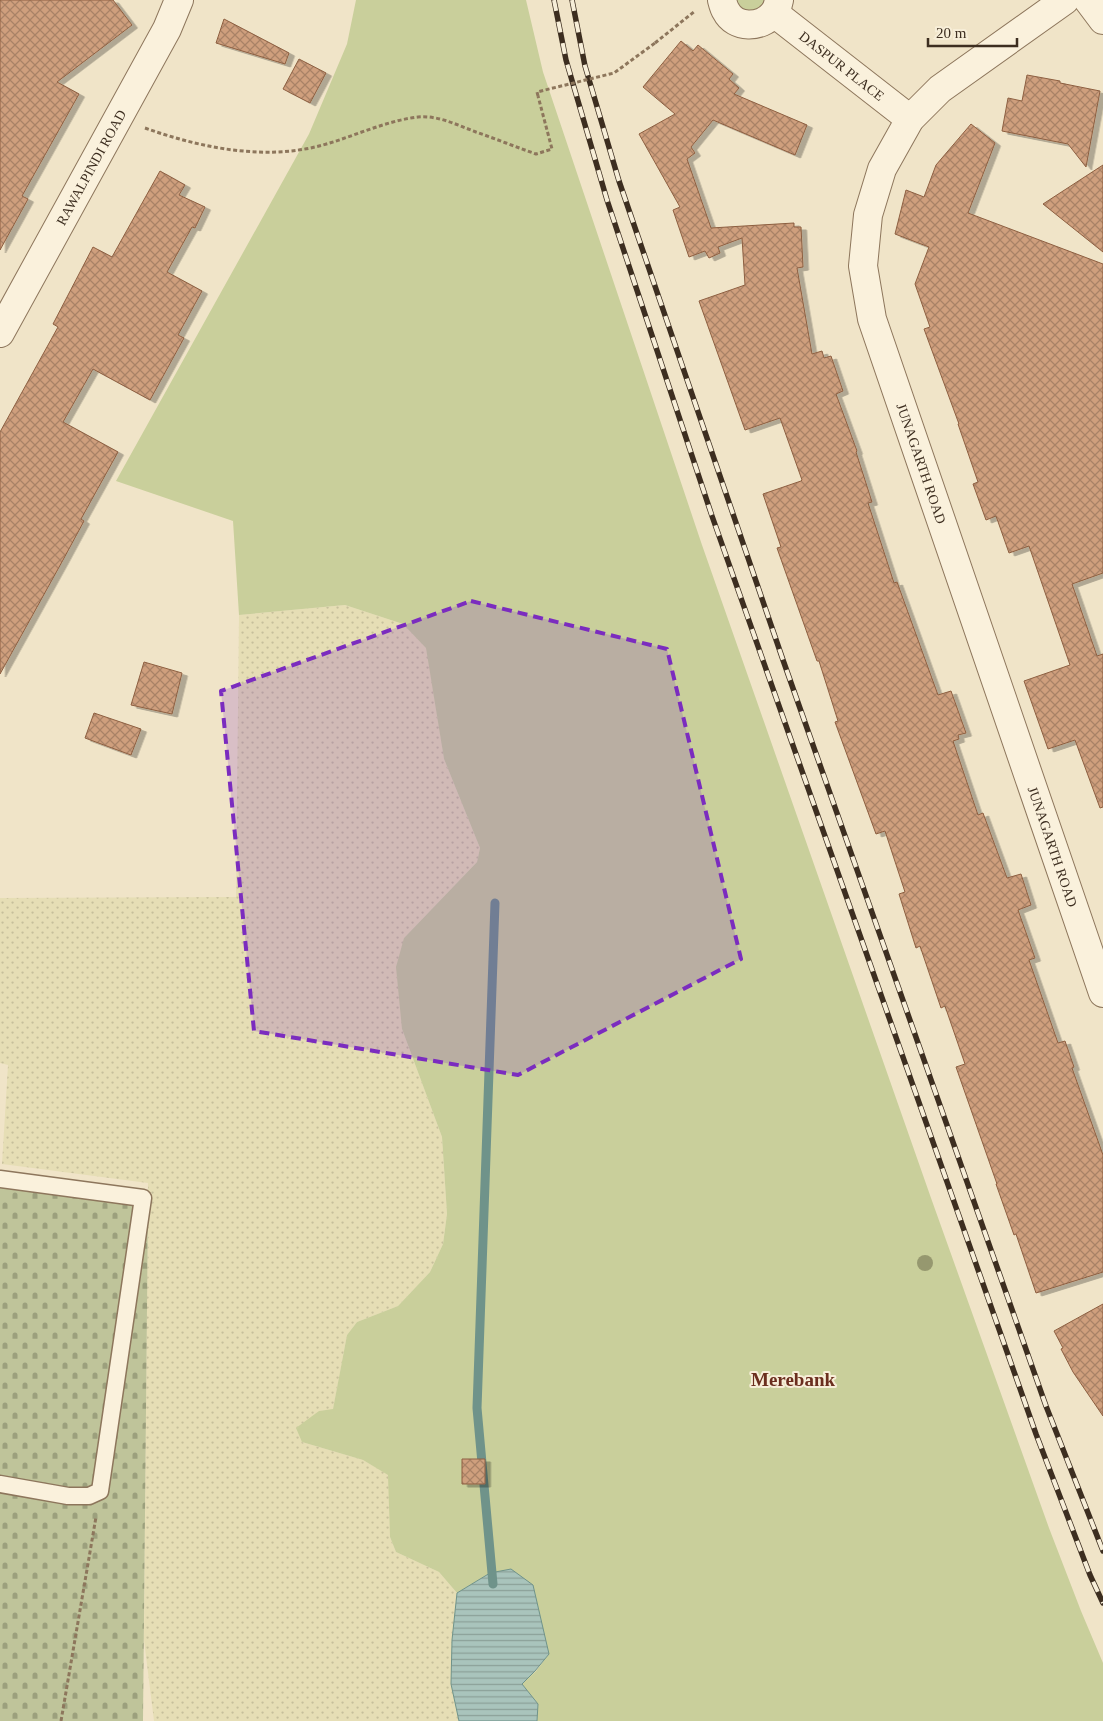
<svg xmlns="http://www.w3.org/2000/svg" width="1103" height="1721" font-family="Georgia,serif">
	<style>
		.farmland { fill: url(#farmland-dots) }
		.green { fill: #c9cf9b }
		.cemetery { fill: url(#cemetery-stones) }
		.water { fill: url(#water-rules); stroke: #6f938a }
		.lines { fill: none; stroke-linecap: round; stroke-linejoin: round }
		.stream { stroke: #6f938a; stroke-width: 9 }
		.building { fill: url(#building-cross-hatch); stroke: #8d5f41; filter: url(#shadow) }
		.service-casing { stroke: #8d765c; stroke-width: 19 }
		.minor-casing { stroke: #8d765c; stroke-width: 30 }
		.path { stroke: #8d765c; stroke-width: 3; stroke-dasharray: 4 2.5; stroke-linecap: butt }
		.service { stroke: #faf1dc; stroke-width: 16 }
		.minor { stroke: #faf1dc; stroke-width: 28 }
		.rail-casing { stroke: #3d2e20; stroke-width: 5.5 }
		.rail { stroke: #f7eed8; stroke-width: 4; stroke-dasharray: 11; stroke-linecap: butt }
		.path-bridge { stroke: #8d765c; stroke-width: 3; stroke-dasharray: 4 2.5; stroke-linecap: butt }
		.tree { fill: #96986f }
		.marked { fill: #7b2cbf; fill-opacity: 0.2; stroke: #7b2cbf; stroke-width: 4; stroke-dasharray: 10 6; stroke-linejoin: round }
		.labels { text-anchor: middle; stroke-width: 4; stroke-linejoin: round; paint-order: stroke }
		.street-label { font-size: 14px; fill: #3d2e20; stroke: #f7eed8 }
		.district-label { font-size: 19px; font-weight: bold; fill: #6b2e1e; stroke: #f7eed8 }
	</style>
	<defs>
		<pattern id="farmland-dots" width="8" height="8" patternUnits="userSpaceOnUse" patternTransform="scale(1.25)"><rect width="8" height="8" fill="#e6deb5"/><path d="M2 2h.1M6 6h.1" fill="none" stroke="#c6bf9b" stroke-width="1.8" stroke-linecap="round"/></pattern>
		<pattern id="cemetery-stones" width="16" height="16" patternUnits="userSpaceOnUse" patternTransform="scale(1.25)"><rect width="16" height="16" fill="#bfc49a"/><path d="M2 7V4a2 2 0 0 1 4 0v3zM10 15v-3a2 2 0 0 1 4 0v3z" fill="#9ca07d"/></pattern>
		<pattern id="water-rules" width="6" height="5" patternUnits="userSpaceOnUse" patternTransform="scale(1.25)"><rect width="6" height="5" fill="#a9c4bc"/><path d="M0 2.5h6" fill="none" stroke="#8ba098"/></pattern>
		<pattern id="building-cross-hatch" width="8" height="8" patternUnits="userSpaceOnUse" patternTransform="scale(1.25)"><rect width="8" height="8" fill="#cf9f7d"/><path d="M0 0l8 8M0 8l8-8" fill="none" stroke="#a98266"/></pattern>
		<filter id="shadow"><feDropShadow dx="5.5" dy="3" stdDeviation="0" flood-color="#0004"/></filter>
	</defs>
	<rect width="100%" height="100%" fill="#f0e4c8"/>
	<path class="farmland" d="M345,605L403,624L427,648L444,759L480,848L477,862L404,938L402,1029L442,1137L447,1214L443,1244L430,1272L398,1306L357,1322L347,1335L333,1410L319,1411L302,1442L363,1460L389,1475L390,1537L396,1552L439,1572L457,1593L452,1640L451,1684L459,1721H154L144,1640L148,1183L2,1164L8,1065L0,1063V898L236,897L239,615Z"/>
	<path class="green" d="M356,0H526L543,72L702,545L931,1198L1049,1528L1081,1611L1103,1663V1721H537L538,1704L522,1684L536,1671L549,1654L490,1573L457,1593L439,1572L396,1552L390,1537L388,1475L363,1460L302,1442L296,1428L319,1411L333,1409L347,1335L357,1322L398,1306L430,1272L443,1244L447,1214L442,1137L402,1029L396,967L404,938L477,862L480,848L444,759L426,648L403,624L345,605L239,615L233,521L116,481L309,134L347,44Z
		M733,0H771V3L744,16Z"/>
	<path class="cemetery" d="M0,1185L148,1206L143,1721H0Z"/>
	<path class="water" d="M511,1569L533,1585L549,1654L535,1671L522,1684L538,1704L537,1721H459L451,1684L452,1640L457,1593L490,1573Z"/>
	<g class="lines">
		<path class="stream" d="M493,1584L477,1408L495,903"/>
	</g>
	<path class="building" d="M0,0H113L132,25L57,82L79,94L22,196L28,199L0,250Z
		M224,19L289,53L285,64L216,43Z
		M681,41L693,51L698,45L733,74L729,79L739,88L734,94L807,125L795,155L713,120L691,147L695,153L687,159L711,228L794,223V227H801L803,267L797,268L812,354L822,351L824,358L831,356L843,391L836,394L857,451L856,452L872,502L868,503L894,583L897,582L938,695L951,691L966,733L958,735L959,739L953,741L978,815L983,813L1007,878L1021,874L1031,905L1018,910L1035,958L1029,960L1058,1043L1065,1041L1074,1067L1072,1068L1103,1155V1272L1036,1293L1016,1234L1014,1235L996,1184H997L956,1067L965,1064L945,1006L941,1008L920,946L916,948L899,894L905,892L885,831L876,834L835,722L838,721L819,661H817L777,548L781,547L763,494L801,481L802,480L780,418L745,430L699,301L745,285L742,238L718,247L720,253L709,258L705,251L689,257L673,210L680,207L639,134L675,114L643,87Z
		M299,59L326,73L310,103L283,89Z
		M1027,75L1060,81V83L1100,91L1086,167L1068,144L1002,131L1008,98L1022,101Z
		M971,124L995,143L968,213L1103,264V573L1072,584L1097,656L1103,654V807L1100,808L1075,740L1048,749L1024,681L1070,665L1029,546L1009,553L996,516L986,520L973,484L978,482L958,424H959L924,329L930,327L915,284L929,247L895,234L906,190L924,197L936,165Z
		M1103,165V252L1043,204Z
		M160,171L185,185L179,195L205,207L195,228L192,227L167,272L202,291L178,335L184,338L150,400L93,369L63,422L118,452L81,519L84,521L63,560L0,674V432L58,327L53,324L93,247L112,257Z
		M144,662L182,673L172,714L131,705Z
		M94,713L141,729L131,755L85,738Z
		M1103,1304V1416L1073,1372L1061,1349L1063,1348L1054,1331Z
		M462,1459H485V1484H462Z"/>
	<g class="lines">
		<defs>
			<path id="service" d="M0,1179L143,1198L100,1491L89,1496H68L0,1484"/>
			<g id="minor">
				<path d="M722,0C723,4 724,8 726,11C735,29 761,28 773,14C776,11 778,5 779,0"/>
				<path id="s1" d="M1065,0L940,89L910,119L882,169L868,215L863,266L872,319L1103,993"/>
				<path d="M1088,0L1103,20"/>
				<path id="s2" d="M774,13L910,119"/>
				<path id="s3" d="M0,333L167,29L179,0"/>
			</g>
		</defs>
		<use href="#service" class="service-casing"/>
		<use href="#minor" class="minor-casing"/>
		<path class="path" d="M655,43L695,11
			M145,128C201,148 265,161 323,145C355,136 385,121 418,117C438,115 457,125 476,132C496,139 516,147 536,154L552,149L538,96
			M61,1721L96,1517"/>
		<use href="#service" class="service"/>
		<use href="#minor" class="minor"/>
		<defs>
			<path id="rail" d="M554,0L566,60L607,200L712,516L1036,1434L1090,1575L1103,1603
				M572,0L585,66L619,181L783,660L1046,1406L1103,1551"/>
		</defs>
		<use href="#rail" class="rail-casing"/>
		<use href="#rail" class="rail"/>
		<path class="path-bridge" d="M538,96L537,92L614,73L655,43"/>
	</g>
	<circle class="tree" cx="925" cy="1263" r="8"/>
	<path class="marked" d="M471,601L667,649L741,959L518,1075L254,1031L221,691Z"/>
	<g class="labels">
		<g class="street-label">
			<text dy="5" stroke="none"><textPath href="#s2" startOffset="86">DASPUR PLACE</textPath></text>
			<text dy="5" stroke="none"><textPath href="#s3" startOffset="189">RAWALPINDI ROAD</textPath></text>
			<text dy="5" stroke="none"><textPath href="#s1" startOffset="559">JUNAGARTH ROAD</textPath></text>
			<text dy="5" stroke="none"><textPath href="#s1" startOffset="964">JUNAGARTH ROAD</textPath></text>
		</g>
		<g class="district-label">
			<text x="793" y="1386">Merebank</text>
		</g>
	</g>
	<path d="M928 38v8h89v-8" fill="none" stroke="#3d2e20" stroke-width="2.5"/>
	<text x="936" y="38" font-size="15" fill="#3d2e20" stroke="#f7eed8" stroke-width="4" paint-order="stroke">20 m</text>
</svg>
